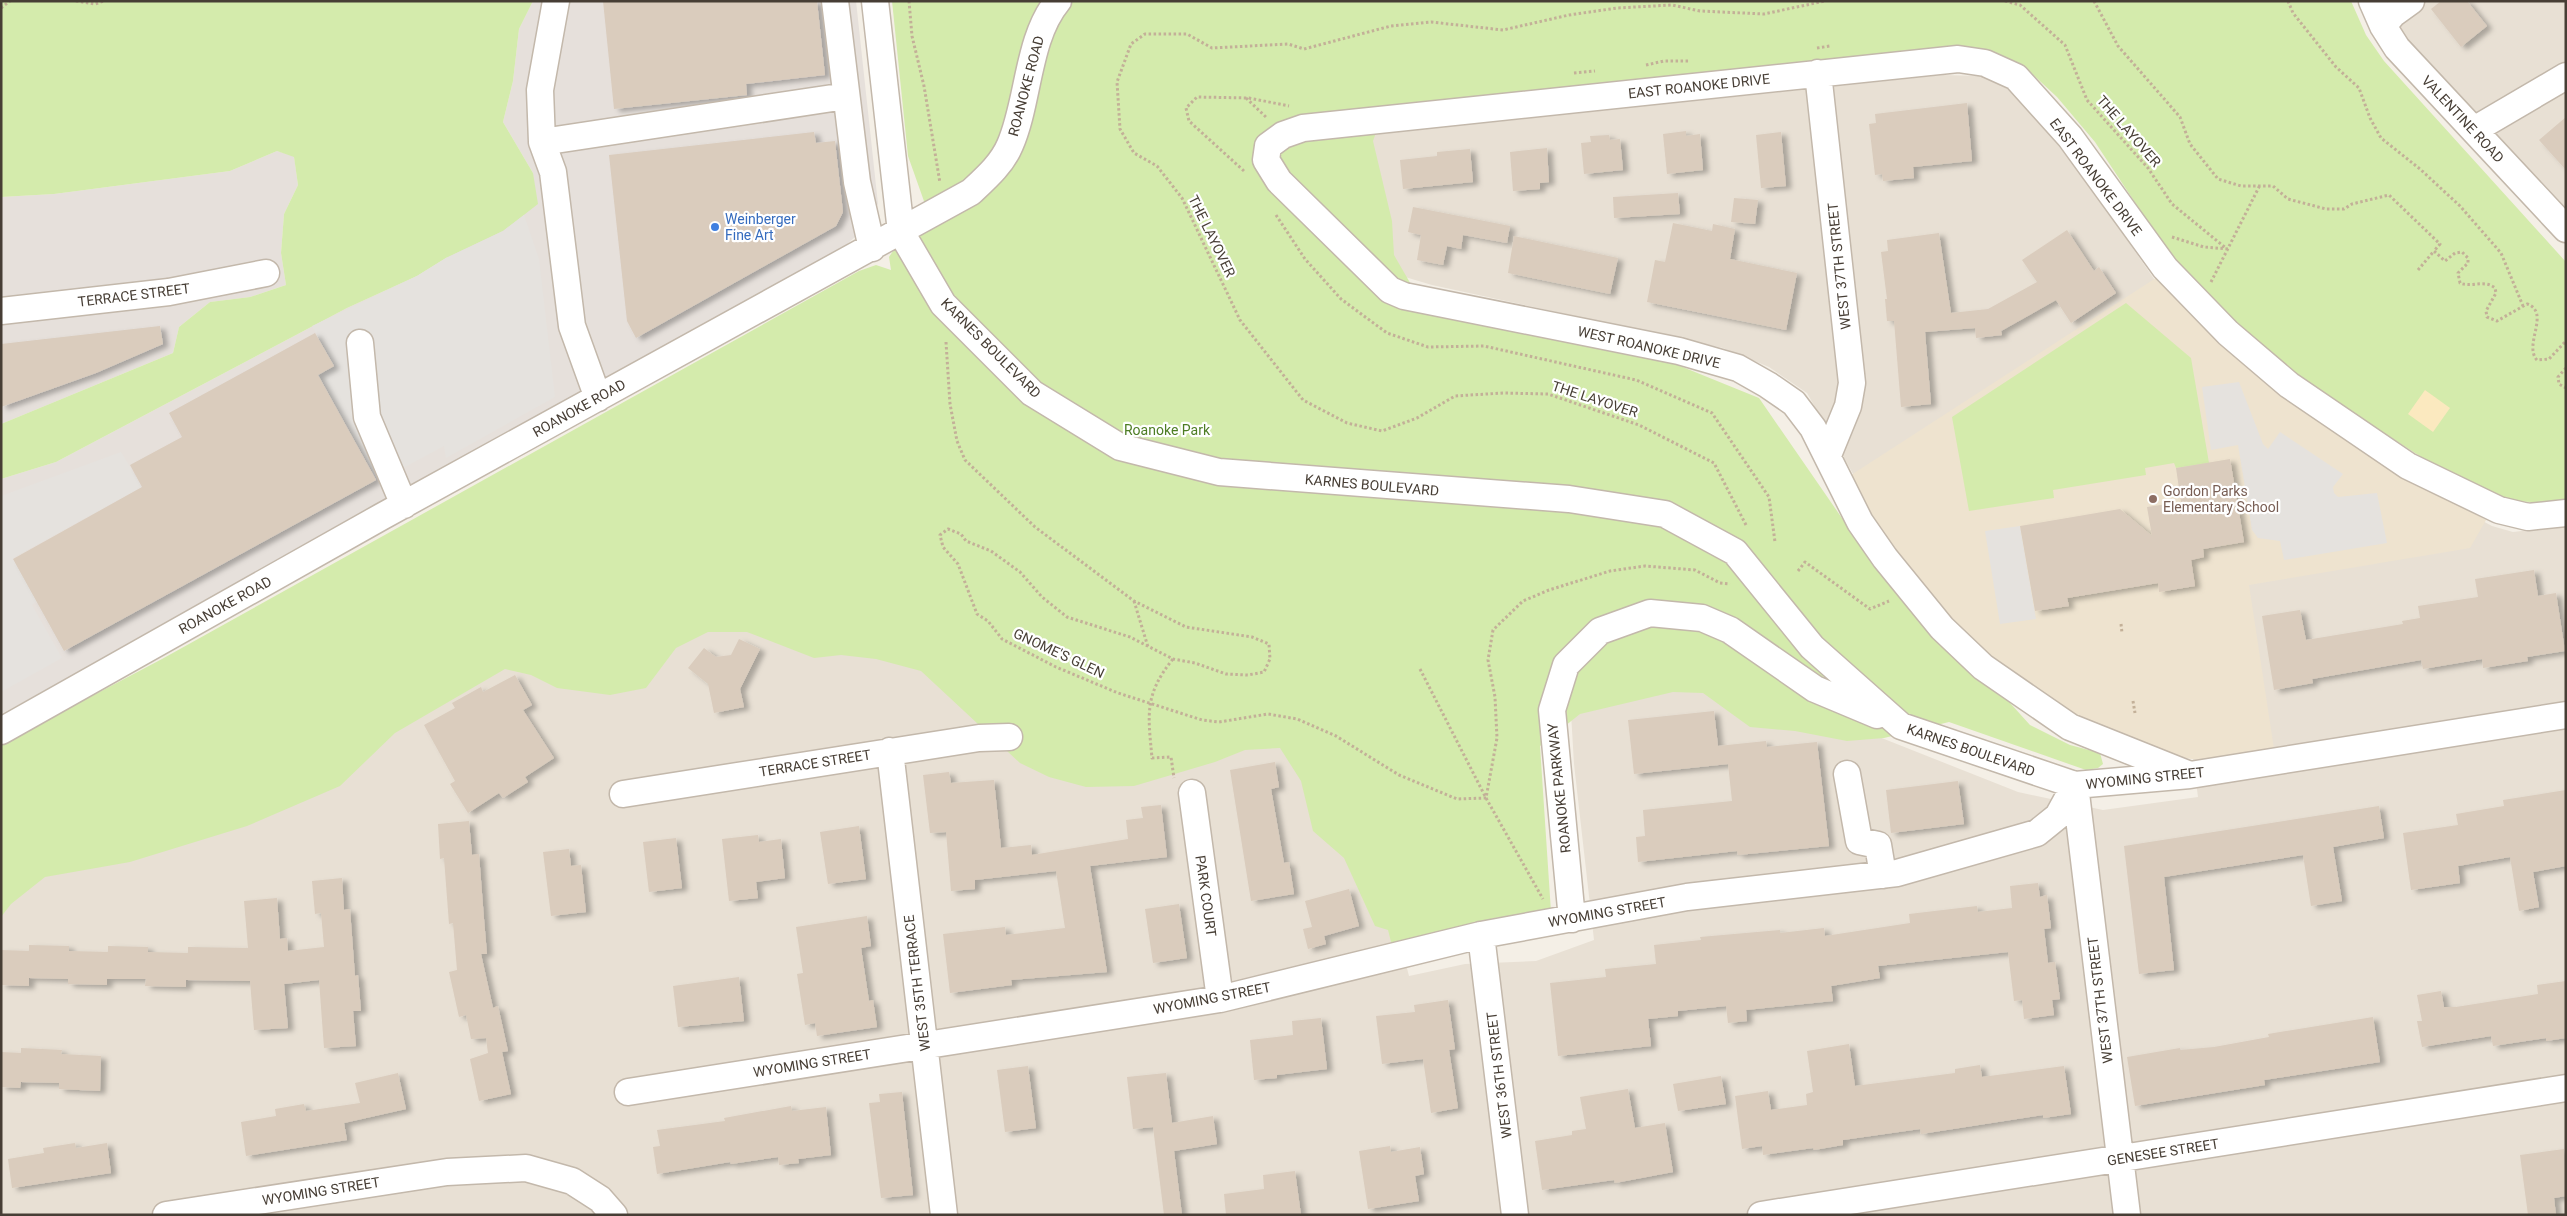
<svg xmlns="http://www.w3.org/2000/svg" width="2567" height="1216" font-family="Roboto,sans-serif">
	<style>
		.residential { fill: #e8e0d4 }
		.industrial { fill: #e6e0db }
		.education { fill: #eee3cf }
		.green { fill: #d4ebac }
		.sand { fill: #fbe9bf }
		.parking { fill: #e5e2de }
		.building { fill: #daccbd; filter: url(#shadow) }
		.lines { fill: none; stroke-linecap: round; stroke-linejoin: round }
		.minor-casing { stroke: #c3b8ab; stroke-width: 29 }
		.path { stroke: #c3b098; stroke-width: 3; stroke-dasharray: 2.5 2.5; stroke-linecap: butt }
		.minor { stroke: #fff; stroke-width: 26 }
		.shop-dot { fill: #3f7fe0; stroke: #fff; stroke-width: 2 }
		.education-dot { fill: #8d6e63; stroke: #fff; stroke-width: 2 }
		.labels { text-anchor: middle; stroke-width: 4.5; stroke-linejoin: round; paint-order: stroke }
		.street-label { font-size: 14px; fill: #473e35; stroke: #fff }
		.shop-label { font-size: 14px; fill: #366cbe; stroke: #fff; text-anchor: start }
		.park-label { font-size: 14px; fill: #4d7d24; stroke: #fff }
		.education-label { font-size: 14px; fill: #785e54; stroke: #fff; text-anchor: start }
	</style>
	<defs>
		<filter id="shadow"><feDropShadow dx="5.5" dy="3" stdDeviation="2.5" flood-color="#0004"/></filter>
	</defs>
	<rect width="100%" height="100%" fill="#f4efe6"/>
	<path class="residential" d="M2381,1H2566V218L2402,38Z
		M1943,75L1979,76L2002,84L2026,107L2078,169L2161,289L2475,517L2492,526L2513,532L2566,526V1215H1V904L32,870L500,654L718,616L1261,714L1351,750L1409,976L1465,964L1536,961L1594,940L1574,764L1570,696L1578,669L1821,714L2018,792L2103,810L2198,797L2192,751L1881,523L1807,393L1769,367L1723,348L1432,285L1395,274L1360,136Z"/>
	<path class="industrial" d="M533,1H856L878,204L865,228L846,245L213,602L1,714V479L56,462L347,308L417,276L446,258L533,173L503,122L513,81L519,29Z
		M277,151L294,156L298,185L284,214L281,253L286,285L250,297L210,302L179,327L173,353L1,424V197L54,194L230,171Z"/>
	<path class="education" d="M2159,276L2391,468L2486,520L2470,548L2249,585L2274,749L2198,760L2145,751L2069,720L1992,664L1924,594L1879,534L1848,477Z"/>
	<path class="green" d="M1,1H533L519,29L513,81L503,122L533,173L538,204L503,231L446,258L417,276L347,308L56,462L1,479V424L173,353L179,327L210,302L250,297L286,285L281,253L284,214L298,185L294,157L277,151L230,171L54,194L1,197Z
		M892,1H2351L2366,35L2384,61L2566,262V501L2552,503L2510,501L2449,475L2347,409L2252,342L2169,254L2095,142L2057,97L2028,70L2000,56L1385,107L1373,141L1392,221L1394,255L1424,307L1653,355L1759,398L1875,566L1942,628L2030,725L2070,745L2100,753L2103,764L2098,768L2086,770L1949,722L1884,738L1847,741L1795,731L1750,727L1703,693L1673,692L1580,714L1540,746L1551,912L1494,918L1393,950L1388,930L1375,926L1344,858L1313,831L1301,781L1280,748L1245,750L1215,762L1134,786L1086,787L1049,777L1020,763L921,671L876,659L841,655L814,658L747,632H708L676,648L646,688L610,695L557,688L531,675L505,669L395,733L340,786L247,826L130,862L45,877L11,904L1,917V744L162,659L859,271L876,265L891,270L889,257L925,204L908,156Z
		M2126,303L2191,358L2209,463L2176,468L2174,463L2145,468L2146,475L2053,490L2054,498L1969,511L1952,417Z"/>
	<path class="sand" d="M2425,390L2450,408L2433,432L2408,414Z"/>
	<path class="parking" d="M524,215L539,259L555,397L446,458L444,446L405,467L391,471L378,481L318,375L334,366L312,326L417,276L446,258L503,231Z
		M2239,382L2263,444L2268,449L2280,432L2343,474L2333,487L2334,493L2338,497L2377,493L2387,543L2284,560L2280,541L2258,538L2252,530L2238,445L2211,450L2202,387Z
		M121,452L142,487L13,558L37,601L32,605L62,658L1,692V496Z
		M2020,526L2036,619L2000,624L1985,531Z"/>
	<path class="building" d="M603,1H817L825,75L746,84L747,95L614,109Z
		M2441,1H2467L2487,26L2461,47L2431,9Z
		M1967,103L1972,161L1913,167L1914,178L1883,181L1882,174L1875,175L1869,124L1876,123L1875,114Z
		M2566,117V170L2539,140Z
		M1686,131V136L1700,134L1703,170L1667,174L1663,134Z
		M814,132L816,143L835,141L843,212L836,226L636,338L627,321L609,155Z
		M1781,132L1786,186L1761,188L1756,135Z
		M1609,135L1610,140L1620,139L1623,170L1584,174L1581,143L1591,142L1590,136Z
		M1547,148L1549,182L1540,183V189L1513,191L1510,152Z
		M1470,149L1473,182L1403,189L1400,160L1437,156V152Z
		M1678,193L1680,214L1614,218L1613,197Z
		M1734,198L1758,200L1755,224L1731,222Z
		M1413,207L1510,226L1507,243L1463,235L1461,249L1447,246L1443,265L1417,260L1421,235L1408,232Z
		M1673,223L1712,231L1713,224L1735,229L1730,259L1797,273L1786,330L1647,302L1655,260L1665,262Z
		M2067,230L2094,271L2099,267L2116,293L2071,323L2056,300L2001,331L2002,335L1976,338L1975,328L1925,332L1931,404L1901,407L1894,321H1887L1885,299H1887L1881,252L1888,251L1887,240L1939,233L1951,313L1988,309L2037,282L2022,260Z
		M1514,236L1618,258L1610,294L1508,273Z
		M160,326L163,344L96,373L1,407V344Z
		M315,333L334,366L318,375L376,480L64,651L13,559L142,487L130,465L182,437L169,413Z
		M2230,459L2244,542L2203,549L2204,557L2191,560L2195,586L2159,592L2158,583L2067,598L2069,606L2035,611L2020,526L2120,509L2152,536L2147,507L2181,502L2176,468Z
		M2534,570L2538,596L2556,593L2565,651L2527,657L2528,661L2483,668L2482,659L2423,669L2421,660L2312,679L2313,683L2274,690L2262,616L2300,610L2306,640L2403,624L2402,621L2420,618L2418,606L2478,597L2475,579Z
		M739,639L760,649L740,689L744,707L714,713L708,684L688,668L704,648L716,657L731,655Z
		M515,675L532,705L523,710L554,758L525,777L528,782L503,798L499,793L468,813L450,784L455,781L424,725L455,708L452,703L481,687L483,692Z
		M1714,711L1718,746L1766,741L1767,747L1817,742L1829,846L1738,855L1737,851L1638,862L1636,837L1645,836L1643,810L1732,801L1728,764L1634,774L1628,720Z
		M1275,762L1279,787L1271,789L1284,863L1289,862L1294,894L1251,901L1230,770Z
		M949,772L951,783L994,780L1001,848L1031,845L1032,855L1128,839L1126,820L1143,818L1141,807L1161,805L1167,857L1090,866L1107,972L1011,980L1012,985L950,993L943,934L1005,927L1006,935L1065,928L1056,871L975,880V889L951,891L946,832L930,833L923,775Z
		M1958,781L1964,824L1891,833L1886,790Z
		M2566,790V866L2533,872L2539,907L2519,911L2510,857L2458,866L2460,883L2411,890L2403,833L2458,825L2456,814L2504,806L2503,800Z
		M2379,806L2384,838L2333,847L2342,901L2311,906L2303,855L2164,877L2174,970L2139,974L2124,846Z
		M469,821L472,855L479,854L484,919L487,954H481L493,1008L498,1006L508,1051L502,1052L511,1094L479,1101L470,1059L488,1053L486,1038L471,1039L466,1015L459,1017L449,972L457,970L453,923L449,924L444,858L440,859L438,824Z
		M859,826L866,879L828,884L820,832Z
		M758,835L759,842L781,839L785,878L756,882L758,898L729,901L722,839Z
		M676,838L682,888L649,892L643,842Z
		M569,849L571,866L581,865L586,912L551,916L543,852Z
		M342,878L344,910L350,909L355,976L358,975L361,1011H353L356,1046L324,1048L319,980L284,984L288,1028L254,1030L250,981L186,980V987L145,986L146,979H107V985L68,984V979L29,978V986L1,985V950L29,951V945L69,946V951L108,952V946L148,947V952L188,953V947L248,948L244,901L277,898L280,939L287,938L288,951L324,947L321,913L315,914L312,881Z
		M2038,883L2040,897L2047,895L2051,928L2044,929L2048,963L2055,962L2060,999L2052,1000L2054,1015L2024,1019L2022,1000L2014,1001L2008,952L1878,966L1880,978L1831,986L1833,1001L1746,1010L1747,1021L1728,1023L1726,1006L1678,1011V1016L1648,1019L1651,1046L1558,1056L1550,983L1606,977L1605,969L1656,964L1654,945L1701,940L1700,937L1780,930V933L1824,928L1825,936L1910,923L1909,914L1977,906L1978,912L2012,908L2010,886Z
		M1349,889L1359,926L1324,936L1326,944L1308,949L1303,929L1312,927L1305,901Z
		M1179,904L1187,958L1153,963L1145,909Z
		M867,916L871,946L861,948L869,1001L873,1000L877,1027L817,1036L815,1023L805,1025L797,974L803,973L796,927Z
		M739,977L744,1021L678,1027L673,986Z
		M2566,981V1038L2546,1041V1038L2493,1046L2491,1036L2422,1047L2417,1021H2422L2417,995L2441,991L2444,1007H2456L2538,994L2537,985Z
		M1448,1000L1455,1049L1449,1050L1458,1108L1431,1113L1423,1059L1382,1064L1376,1016L1415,1012L1414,1005Z
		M2373,1017L2380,1062L2264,1080L2265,1085L2135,1106L2127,1057L2180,1048V1050L2214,1047L2269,1037L2268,1034Z
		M1321,1018L1327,1069L1277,1075V1078L1254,1080L1250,1040L1293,1035L1292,1021Z
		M1849,1044L1855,1086L1955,1073V1069L1980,1065L1982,1077L2064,1066L2071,1114L2043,1118V1115L1921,1134L1920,1129L1843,1140V1145L1814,1150L1813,1148L1763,1155L1762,1146L1742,1149L1735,1096L1768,1091L1771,1110L1807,1105L1806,1094L1813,1092L1807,1051Z
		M21,1048L62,1050L61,1054L101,1056L100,1091L59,1089V1083L21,1082L20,1088L1,1087V1052L21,1053Z
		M1028,1066L1036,1128L1005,1132L997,1070Z
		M398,1073L406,1109L344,1123L347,1140L246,1156L241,1122L276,1116L275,1109L304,1104L306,1111L360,1103L355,1083Z
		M1166,1073L1172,1123L1213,1116L1217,1144L1174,1151L1182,1215H1164L1153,1127L1133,1129L1127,1077Z
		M1721,1076L1726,1104L1678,1111L1673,1084Z
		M1628,1089L1635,1128L1665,1123L1673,1172L1615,1183L1614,1180L1542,1190L1535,1141L1572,1135V1131L1586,1129L1580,1097Z
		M902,1092L913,1195L881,1198L869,1103L880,1102L879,1094Z
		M791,1106L792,1111L826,1107L831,1155L798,1159L799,1163L779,1165L778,1157L731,1164L730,1162L657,1174L653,1147L660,1146L657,1130L725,1121L724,1118Z
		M75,1143L76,1148L107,1143L111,1173L12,1188L8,1159L44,1153L43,1148Z
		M1390,1146L1391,1152L1420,1147L1424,1174L1415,1176L1419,1201L1368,1209L1359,1151Z
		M2564,1149L2566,1196L2554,1198L2556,1215H2528L2520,1155Z
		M1295,1171L1301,1215H1226L1224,1194L1264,1189L1263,1175Z"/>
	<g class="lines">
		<defs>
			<path id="minor" d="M556,1L540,90L542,142L553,172L572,326L598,398
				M835,1L857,182L872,248
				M875,1L901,232L943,304L1032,393L1120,447L1219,472L1569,499L1665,514L1735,552L1812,647L1901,726L2075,785L2190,775L2566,715
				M2372,1L2383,26L2397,48L2566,229
				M2383,26L2393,14L2411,1
				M1818,73L1852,383L1848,406L1828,455
				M2474,130L2566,76
				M542,142L846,96
				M1,311L169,292L266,273
				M360,343L367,417L404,505
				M1,731L381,517L971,192C986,178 1002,164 1010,145C1029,102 1027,38 1058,1
				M890,751L944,1215
				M1847,774L1859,841L1878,845L1883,875
				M2190,775L2070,727L1983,667L1942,628L1885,558L1860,522L1813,428L1794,403L1768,385L1738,368L1679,351L1404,296L1390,290L1279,181L1266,160L1268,146L1283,135L1303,128L1958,59L1985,63L2016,77L2070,137L2165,268L2228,333L2289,385L2408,466L2499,510L2528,517L2566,513
				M2075,785L2127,1215
				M1192,793L1220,999
				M623,794L979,738L1009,737
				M1572,919L1552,710L1566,665L1600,631L1650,613L1702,618L1730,630L1815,689L1877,715
				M1481,935L1515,1215
				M628,1092L1220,999L1481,935L1687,897L1897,873L2037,833L2058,816L2075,785
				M166,1215L447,1172L526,1168L572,1181L600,1199L614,1215
				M1761,1215L2566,1088"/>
		</defs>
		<use href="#minor" class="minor-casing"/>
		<path class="path" d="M76,1L95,4L104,1
			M909,1L912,36L924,86L940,183
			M2005,1L2020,5L2065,45L2087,100L2148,168L2172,204L2227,249
			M2094,1L2118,46L2180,117L2190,144L2218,179L2241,186H2273L2288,199L2326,209H2344L2352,204L2389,195L2440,244L2434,251
			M2288,1L2293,13L2336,67L2359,88L2370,118L2381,138L2420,169L2460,206L2501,253L2523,306
			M1,8L10,1
			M1817,48L1830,46
			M1646,65L1664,61H1689
			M1574,73L1595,71
			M1246,98L1267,118
			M1244,171L1189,121L1186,108L1197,97L1249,98L1289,106
			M1276,215L1305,259L1341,299L1387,333L1428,347L1484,346L1636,380L1712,413L1769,497L1775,542
			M2172,237L2204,247L2228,249
			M2418,270L2434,251L2445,261L2455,253L2462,252L2468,258V263L2458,273L2460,283C2472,288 2484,279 2495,288L2496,293L2486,311L2487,317L2497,321L2527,304C2551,312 2523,345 2537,360L2549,359L2566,341
			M2211,282L2260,185
			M946,342L950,404L957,441L965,460L1035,527L1134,601L1186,627L1252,637L1269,644L1270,659L1264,672L1248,675L1226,674L1195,663L1173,659L1130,637L1067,617L1042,597L1020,572L991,551L966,541L961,534L948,529L940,535L943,547L958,564L977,614L988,621L1002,639L1056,667L1118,693L1202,720L1219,722L1268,714L1297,719L1336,736L1399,775L1457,799L1486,798L1497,738L1495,697L1488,660L1493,630L1523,601L1549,590L1610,571L1645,566L1695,570L1720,583L1730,584
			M2566,368L2558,377L2559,384L2566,388
			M1746,525L1714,463L1639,425L1548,394L1503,393L1455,396L1417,418L1382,431L1347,423L1303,400L1240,320L1182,198L1157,166L1134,153L1120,129L1117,82L1131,44L1145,34H1187L1212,48L1288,44L1304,49L1391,26L1431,22L1503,30L1569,15L1617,8L1672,5L1700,11L1764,14L1825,1
			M1798,571L1805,562L1870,609L1889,601
			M1134,601L1148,647
			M2121,624L2122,633
			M1173,659C1144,695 1148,714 1152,758L1171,757L1174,778
			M1420,669L1486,798L1543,899
			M2133,701L2135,713"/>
		<use href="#minor" class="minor"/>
	</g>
	<circle class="shop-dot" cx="715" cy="227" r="5"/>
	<circle class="education-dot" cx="2153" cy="499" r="5"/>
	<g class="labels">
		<g class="street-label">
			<text transform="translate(1026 86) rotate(-75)" y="5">ROANOKE ROAD</text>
			<text transform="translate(1699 86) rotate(-6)" y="5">EAST ROANOKE DRIVE</text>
			<text transform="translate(2463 119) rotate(47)" y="5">VALENTINE ROAD</text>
			<text transform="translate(2129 131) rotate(49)" y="5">THE LAYOVER</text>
			<text transform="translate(2096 177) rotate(53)" y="5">EAST ROANOKE DRIVE</text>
			<text transform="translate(1212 236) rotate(64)" y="5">THE LAYOVER</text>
			<text transform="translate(1839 266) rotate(-96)" y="5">WEST 37TH STREET</text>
			<text transform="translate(134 295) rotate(-7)" y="5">TERRACE STREET</text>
			<text transform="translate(1649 347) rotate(13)" y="5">WEST ROANOKE DRIVE</text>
			<text transform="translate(991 348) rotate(45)" y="5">KARNES BOULEVARD</text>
			<text transform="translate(1595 399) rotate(18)" y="5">THE LAYOVER</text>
			<text transform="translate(579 408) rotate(-29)" y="5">ROANOKE ROAD</text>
			<text transform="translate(1372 485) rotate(5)" y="5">KARNES BOULEVARD</text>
			<text transform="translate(225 605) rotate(-29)" y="5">ROANOKE ROAD</text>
			<text transform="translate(1059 653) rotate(25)" y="5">GNOME'S GLEN</text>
			<text transform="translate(1971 750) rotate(19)" y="5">KARNES BOULEVARD</text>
			<text transform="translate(815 763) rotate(-9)" y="5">TERRACE STREET</text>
			<text transform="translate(2145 778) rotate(-6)" y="5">WYOMING STREET</text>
			<text transform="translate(1559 788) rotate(-96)" y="5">ROANOKE PARKWAY</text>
			<text transform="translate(1206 896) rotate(82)" y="5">PARK COURT</text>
			<text transform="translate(1607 912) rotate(-10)" y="5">WYOMING STREET</text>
			<text transform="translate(917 983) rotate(-97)" y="5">WEST 35TH TERRACE</text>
			<text transform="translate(1212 998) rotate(-11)" y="5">WYOMING STREET</text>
			<text transform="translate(2100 1000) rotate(-97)" y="5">WEST 37TH STREET</text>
			<text transform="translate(812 1063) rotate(-9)" y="5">WYOMING STREET</text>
			<text transform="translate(1499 1075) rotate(-97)" y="5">WEST 36TH STREET</text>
			<text transform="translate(2163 1152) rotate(-9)" y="5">GENESEE STREET</text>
			<text transform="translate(321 1191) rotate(-9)" y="5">WYOMING STREET</text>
		</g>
		<g class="shop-label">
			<text x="725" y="224">Weinberger<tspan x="725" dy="16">Fine Art</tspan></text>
		</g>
		<g class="park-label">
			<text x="1167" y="435">Roanoke Park</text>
		</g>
		<g class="education-label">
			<text x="2163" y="496">Gordon Parks<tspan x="2163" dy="16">Elementary School</tspan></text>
		</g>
	</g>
	<rect width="2567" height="1216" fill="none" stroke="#473e35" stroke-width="5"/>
</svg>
